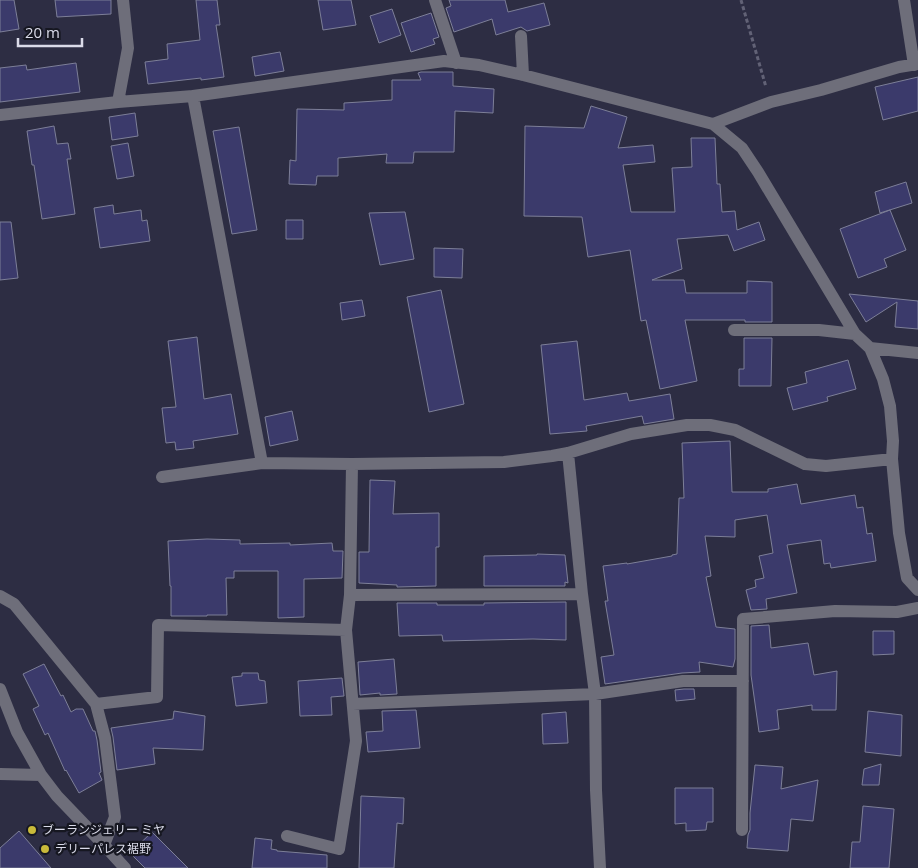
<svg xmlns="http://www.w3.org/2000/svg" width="918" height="868" font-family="'Open Sans','Noto Sans JP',sans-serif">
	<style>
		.building { fill: #3b3a6b; stroke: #7d7f98 }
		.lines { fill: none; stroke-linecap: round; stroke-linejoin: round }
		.path { stroke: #626276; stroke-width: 3; stroke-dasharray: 4 2.5; stroke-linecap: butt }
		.minor { stroke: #6e6e7a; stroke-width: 12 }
		.poi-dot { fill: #c9ba3a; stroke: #161721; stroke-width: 2 }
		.labels { text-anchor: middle; stroke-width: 4.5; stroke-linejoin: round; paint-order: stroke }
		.poi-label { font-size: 12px; fill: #dadbe9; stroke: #161721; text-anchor: start }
	</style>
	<rect width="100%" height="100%" fill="#2d2d43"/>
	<path class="building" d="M0,0H14L19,29L0,32Z
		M55,0H111V14L57,17Z
		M196,0H217L220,25H216L224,77L201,80V78L148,84L145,62L168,59L167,44L200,40Z
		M318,0H351L356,25L323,30Z
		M449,0H505L508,12L544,3L550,25L527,31L521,27L496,35L492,19L454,32L446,8L451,6Z
		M392,9L401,35L379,43L370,16Z
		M431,13L439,37L433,39L435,44L411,52L401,23Z
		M280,52L284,71L255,76L252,57Z
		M76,63L80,92L0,102V68L26,65L27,70Z
		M421,72H453V86L494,89L493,113L455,111L454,152H414L413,163H386L387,154L338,158V176H317L316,185L289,184L290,160L296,161L297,109L344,110V103L392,100V80H421L418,73Z
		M918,77V111L883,120L875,87Z
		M591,106L627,117L618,148L653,145L655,162L623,165L631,212H675L672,168L692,167L691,138H715L717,184H720L722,212L735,211L737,230L759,222L765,240L734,251L728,235L677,239L682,269L652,280H684L686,293H747V281L772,282V322H745V320H685L697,381L660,389L646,320L641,321L630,250L588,257L582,217L524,216L525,126L584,128Z
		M135,113L138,136L112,140L109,117Z
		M54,126L57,144L68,143L71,159H67L75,214L42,219L34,165H32L27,131Z
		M239,127L257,230L232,234L213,131Z
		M128,143L134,176L117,179L111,146Z
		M906,182L912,203L880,213L875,192Z
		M113,205L114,214L141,210L142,221L147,220L150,241L100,248L94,208Z
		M890,210L906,250L884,259L887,267L858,278L840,229Z
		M405,212L414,259L380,265L369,213Z
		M286,220H303V239H286Z
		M0,222H11L18,278L0,280Z
		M434,248L463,249L462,278L434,277Z
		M441,290L464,404L429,412L407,297Z
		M849,294L918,301V329L895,327L897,302L866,322Z
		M362,300L365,316L342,320L340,303Z
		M197,337L204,399L231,394L238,434L193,441L194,448L176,450L175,442L166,443L162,408L176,407L168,341Z
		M744,338H772L771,386H739V369H744Z
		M577,341L584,400L627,393L629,401L670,394L674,419L644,424L642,416L586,426L587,431L550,434L541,345Z
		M848,360L856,389L827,397L828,401L793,410L787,388L807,383L805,372Z
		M292,411L298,440L270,446L265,417Z
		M730,441L732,492H768V489L797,484L801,504L855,495L857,508L863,507L867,534L872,533L876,561L831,568L830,563L824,564L821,540L787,545L797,593L766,599L767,609L751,610L746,590L756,587L755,580L764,578L759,556L773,553L767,515L735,520V537L705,536L711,576L706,577L716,627L735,629V659L733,667L699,662L700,672L682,673L605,684L601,657L614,655L605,601H608L603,566L627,563V564L672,556V555L677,554L679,498H684L682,443Z
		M370,480L395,481L393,514L439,513V547H436V586L397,587V585L359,583V552H369Z
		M207,539L240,540V544L290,543V545L332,543L333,551H343L342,578L304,579V617L278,618V571H234V578H226L227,615H207V616H171V586H170L168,541Z
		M537,554L565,555L568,583L565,582V586H484V556L537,555Z
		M566,602V640L533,639L443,641L442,635L399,636L397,603H437V605H484V603Z
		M769,625L771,648L808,643L814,675L837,671L836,710H812V705L777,710L779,729L759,732L751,675V626Z
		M873,631H894V654L873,655Z
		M394,659L397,694L380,695V693L360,695L358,662Z
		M44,664L61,696L63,695L71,712L76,709H83L93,731H95L97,740L101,772L99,773L102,780L79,793L66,770L65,771L48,733L45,735L33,709L39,706L23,674Z
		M242,673H258L259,680L265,681L267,703L236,706L232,677L242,676Z
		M342,678L344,696L331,697L332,715L300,716L298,681Z
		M684,689H694L695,699L676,701L675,690Z
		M416,710L420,748L368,752L366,732L383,731L382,711Z
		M174,711L205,716L203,750L153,748L155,764L117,770L113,737L111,728L173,719Z
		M868,711L902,715L901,756L865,752Z
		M566,712L568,743L543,744L542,714Z
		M881,764L879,785H862L864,769Z
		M755,765L783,767L781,789L818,780L813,821L791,819L788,851L747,848L748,835L750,830V813Z
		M675,788H713V822H707L706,830L686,831V823L675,824Z
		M361,796L404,798L403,824L397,823L394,868H359Z
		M863,806L894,809L889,868H850L852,842H860Z
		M19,831L51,868H0V848Z
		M152,832L188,868H145L130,853Z
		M255,838L272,840L271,849L277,850V851L327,855V868H252Z"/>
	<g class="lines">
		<path class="path" d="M741,0L766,87"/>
		<path class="minor" d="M435,0L456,63
			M904,0L914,65
			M521,36L523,75
			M193,96L262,463L352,464L504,462L552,456L568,453L631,434L687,425H710L735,430L805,464L826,466L892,459
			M118,102L128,48L123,0
			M0,115L118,102L193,96L444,61L479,65L523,75L713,124L742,148L758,172L855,334L870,348L883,379L890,406L893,441L892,459L899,533L907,578L918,590
			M713,124L771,102L821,90L899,67L918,64
			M734,330H819L855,334
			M870,348L918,353
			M162,477L262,463
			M582,594L595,694L596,790L600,868
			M350,595L582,594L568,453
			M0,596L14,604L96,704L105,738L115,817L104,845
			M0,689L17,732L41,775L57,796L104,845L125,868
			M96,704L157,697L158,625L346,630
			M353,704L595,694L683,681H743
			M0,774L41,775
			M742,830L743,619L835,611L897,612L918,608
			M287,836L339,849L356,741L346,630L350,595L352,464"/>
	</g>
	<g class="poi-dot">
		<circle cx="32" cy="830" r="5"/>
		<circle cx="45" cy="849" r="5"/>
	</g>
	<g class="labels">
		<g class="poi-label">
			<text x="42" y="834">ブーランジェリー ミヤ</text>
			<text x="55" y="853">デリーパレス裾野</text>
		</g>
	</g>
	<path d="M18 38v8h64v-8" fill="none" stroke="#dadbe9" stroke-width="2.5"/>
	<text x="25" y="38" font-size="15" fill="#dadbe9" stroke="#161721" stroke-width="4" paint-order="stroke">20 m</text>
</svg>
